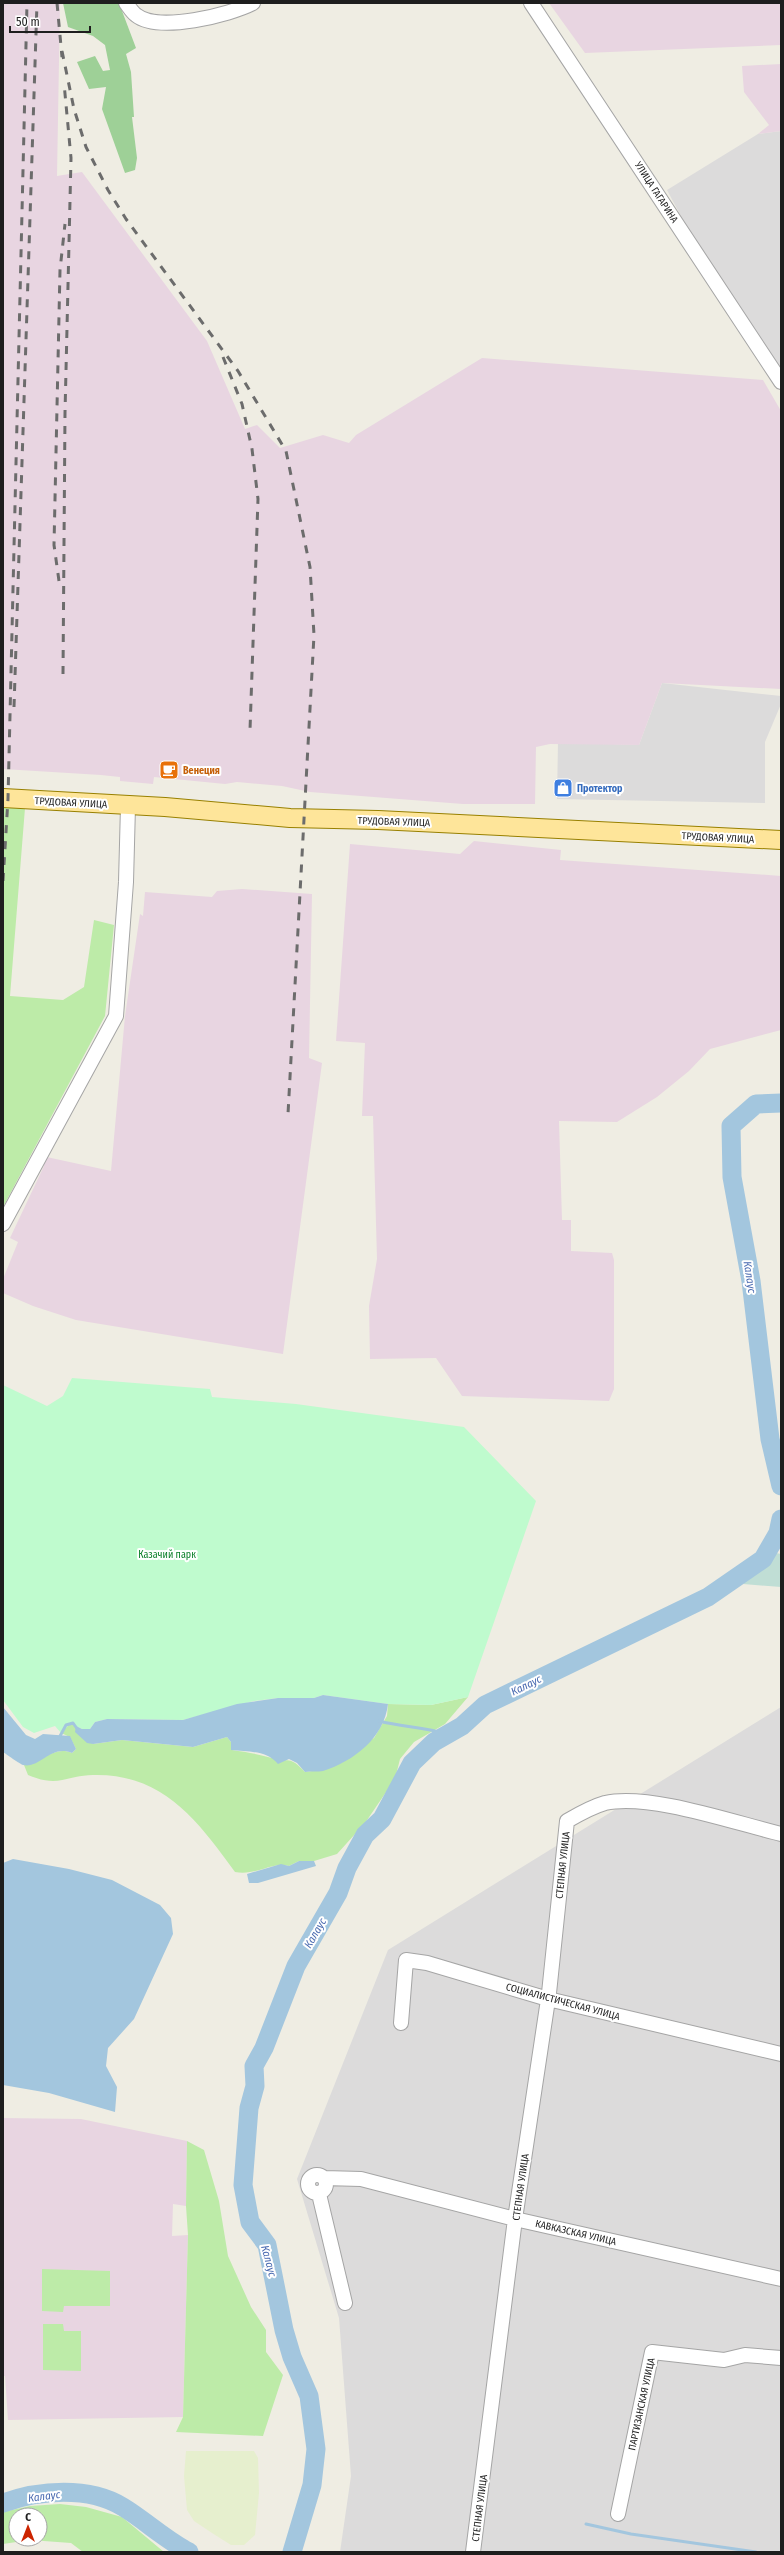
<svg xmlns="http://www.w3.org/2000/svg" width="784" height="2555" font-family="'Fira Sans Condensed',sans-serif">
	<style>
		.residential { fill: #dcdbdb }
		.industrial { fill: #e8d5e1 }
		.farmland { fill: #e6efce }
		.grass { fill: #bdeba8; fill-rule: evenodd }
		.forest { fill: #9ed097 }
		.wetland { fill: #c0ded5 }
		.park { fill: #bffbce }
		.water { fill: #a3c6de }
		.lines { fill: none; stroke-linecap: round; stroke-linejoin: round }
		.stream { stroke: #a3c6de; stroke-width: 3 }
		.river { stroke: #a3c6de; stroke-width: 19 }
		.minor-casing { stroke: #a5a5a5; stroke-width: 16 }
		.major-casing { stroke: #988000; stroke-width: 20 }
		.minor { stroke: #fff; stroke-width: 14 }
		.major { stroke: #fee59a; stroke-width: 18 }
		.rail { stroke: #6c6c6c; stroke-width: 3; stroke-dasharray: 8 8; stroke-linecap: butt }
		.labels { text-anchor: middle; stroke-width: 4; stroke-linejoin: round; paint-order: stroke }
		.street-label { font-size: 10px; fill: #1e1e1e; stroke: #fff }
		.food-label { font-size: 10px; font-weight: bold; fill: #c56008; stroke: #fff; text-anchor: start }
		.shop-label { font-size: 10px; font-weight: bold; fill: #366cbe; stroke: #fff; text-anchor: start }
		.park-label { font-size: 10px; fill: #087f27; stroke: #fff }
		.water-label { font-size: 11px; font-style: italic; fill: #4869b0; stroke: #fff }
	</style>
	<rect width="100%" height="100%" fill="#efede3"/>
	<path class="residential" d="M781,131V382L722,293L667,190L758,134Z
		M662,683L781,696V704L765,742V803L557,799L558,742L639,745Z
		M781,1707V2552H340L351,2476L339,2318L297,2179L388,1950Z"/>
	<path class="industrial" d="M3,3H60L57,176L82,172L207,341L245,429L257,425L280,448L323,435L349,443L356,435L482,358L763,380L781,411V689L662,683L639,745L550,744L536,747L535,804H463L310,792L282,786L237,782L225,784L154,777L153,784L120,781V777L101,775L3,769Z
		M549,3H781V45L585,53Z
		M781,64V131L758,134L769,125L744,92L742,66Z
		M474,841L561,850L560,860L781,876V1030L710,1049L689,1071L657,1097L617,1122L559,1121L562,1220H571V1251L612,1253L614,1260V1389L609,1401L462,1396L436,1358L370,1359L369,1306L377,1259L373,1116H362L365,1043L336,1041L350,844L460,854Z
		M242,889L312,894L309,1058L322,1063L283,1354L76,1320L33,1306L3,1293V1279L18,1242L10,1238L44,1166L42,1156L111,1171L125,1016L140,914L143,916L145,892L212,897L217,891Z
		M3,2118L81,2119L187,2141L186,2206L173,2204L172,2236L188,2235L183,2417L8,2420L5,2376H3Z"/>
	<path class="farmland" d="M186,2451H254L258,2458L259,2493L255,2535L244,2545H231L212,2533L194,2521L187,2510L184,2476Z"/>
	<path class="grass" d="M3,808H25L10,996L63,1000L84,987L94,920L114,925L105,1016L3,1207Z
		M468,1697L445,1724L414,1742L400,1759L395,1779L365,1823L337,1854L314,1861H299L289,1866C272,1861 257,1876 235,1872C198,1821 163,1773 93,1775C64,1776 59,1788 28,1775L24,1765C41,1763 54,1745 72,1753L76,1749L70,1737L61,1733L66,1725L73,1723L76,1726V1732L93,1744L122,1740L193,1747L227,1737L231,1742L232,1750C246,1752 258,1754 272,1758C290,1763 289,1755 305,1772L312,1771L374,1738L387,1716L388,1704L431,1705Z
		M187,2141L204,2150L219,2201L228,2256L251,2307L266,2330V2352L283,2375L263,2436L176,2432L183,2417L188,2235L186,2206Z
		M42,2269L110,2271V2306H64L63,2312L42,2311Z
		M43,2324H63L64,2331H81V2371L43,2370Z
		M60,2504L86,2507L122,2517L164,2552H83L71,2543L30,2540L3,2544V2512L30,2506ZM16,2515H40V2539H16Z"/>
	<path class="forest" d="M63,3H119L136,48L126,54L131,72L134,117H132L137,158L135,170L125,173L102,109L106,87L89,89L77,62L95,56L103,71L110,70L105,45L93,36L68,27Z"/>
	<path class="wetland" d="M776,1553L781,1554V1587L743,1584Z"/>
	<path class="park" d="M72,1378L210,1389L212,1397L296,1404L464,1427L536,1501L468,1697L431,1705L388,1704L323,1695L314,1698H278L254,1701L183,1720L107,1719L95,1722L90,1729H82L70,1724L61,1733L55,1726L34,1733L23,1727L3,1700V1385L47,1406L63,1396Z"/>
	<path class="water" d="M323,1695L388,1704C384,1738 354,1761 323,1771C318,1772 311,1771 305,1772L297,1763L289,1759L278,1764C266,1750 248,1752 231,1750V1742L227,1737L193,1747L122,1740L93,1744L87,1743L75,1732L76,1726L82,1729H90L95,1722L107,1719L183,1720L237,1704L278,1698H314Z
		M3,1707L26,1735L35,1739L43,1734L70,1736L76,1749L72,1753C51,1744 40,1769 23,1765C20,1764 6,1754 3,1752Z
		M13,1859L69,1869L112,1880L160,1905L171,1918L173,1934L134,2019L108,2048L106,2066L117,2087L115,2112L49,2093L3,2085V1863Z
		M299,1861H314L316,1866L258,1883H249L247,1874L281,1864L289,1866Z"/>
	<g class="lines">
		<path class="stream" d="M379,1721C402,1727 424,1727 447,1734
			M59,1738L66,1725L73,1723L78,1730
			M586,2524L631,2534L756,2552"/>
		<path class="river" d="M781,1103L756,1104L731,1126L732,1177L751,1281L770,1439L781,1486
			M3,2503C39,2490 89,2486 123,2507C146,2521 164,2539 189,2552
			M292,2552L312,2485L316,2449L309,2396L292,2357L284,2330L267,2245L250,2222L243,2185L249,2108L255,2086L254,2066L264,2048L296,1966L338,1893L347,1868L365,1835L382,1819L412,1763L434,1742L462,1726L485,1705L708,1597L763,1559L778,1533L781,1519"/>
		<defs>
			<path id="minor" d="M126,3C129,7 132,12 136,15C158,33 230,15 253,3
				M531,3L781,382
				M3,1224L116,1016L126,882L128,806
				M401,2023L406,1960L427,1963L548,1999L781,2054
				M308 2184a9 9 0 1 1 18 0a9 9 0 1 1-18 0Z
				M324,2178L361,2179L515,2219L781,2279
				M319,2194L345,2303
				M618,2514L652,2352L724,2360L745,2355L781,2358
				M473,2552L515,2219L549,1993L567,1821C579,1814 591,1807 605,1803C650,1793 735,1823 781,1834"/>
			<path id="major" d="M3,798L165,807L290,818L378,820L781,840"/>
		</defs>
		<use href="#minor" class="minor-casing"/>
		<use href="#major" class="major-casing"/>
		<use href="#minor" class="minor"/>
		<use href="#major" class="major"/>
		<path class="rail" d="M57,3L62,57
			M62,51L74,109L86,147L108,190L126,219L238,371L286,451L310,567L314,635L288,1114
			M223,357L242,404L252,449L258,499L250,730
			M59,581L54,545L60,270L65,224
			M63,674L65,413L71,158L64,83
			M14,707L37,3
			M3,881L8,799L27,3"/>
	</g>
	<defs>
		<symbol id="cafe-square" viewBox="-11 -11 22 22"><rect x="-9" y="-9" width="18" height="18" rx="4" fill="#e8710a" stroke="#fff"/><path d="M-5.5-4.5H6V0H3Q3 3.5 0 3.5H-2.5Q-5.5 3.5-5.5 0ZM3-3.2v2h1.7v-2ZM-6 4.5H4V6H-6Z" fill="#fff"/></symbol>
		<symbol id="shop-square" viewBox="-11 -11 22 22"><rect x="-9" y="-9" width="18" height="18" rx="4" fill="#3f7fe0" stroke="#fff"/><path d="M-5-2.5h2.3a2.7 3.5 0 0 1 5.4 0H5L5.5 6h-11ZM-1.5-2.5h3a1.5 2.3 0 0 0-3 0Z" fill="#fff"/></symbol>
	</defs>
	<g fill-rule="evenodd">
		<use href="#cafe-square" x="158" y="759" width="22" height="22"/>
		<use href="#shop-square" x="552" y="777" width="22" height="22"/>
	</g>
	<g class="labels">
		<g class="street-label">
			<text transform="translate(657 192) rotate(57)" y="4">УЛИЦА ГАГАРИНА</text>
			<text transform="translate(71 802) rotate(3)" y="4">ТРУДОВАЯ УЛИЦА</text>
			<text transform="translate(394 821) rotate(2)" y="4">ТРУДОВАЯ УЛИЦА</text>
			<text transform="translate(718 837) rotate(3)" y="4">ТРУДОВАЯ УЛИЦА</text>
			<text transform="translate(562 1865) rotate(-84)" y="4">СТЕПНАЯ УЛИЦА</text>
			<text transform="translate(563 2001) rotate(15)" y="4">СОЦИАЛИСТИЧЕСКАЯ УЛИЦА</text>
			<text transform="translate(520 2187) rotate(-82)" y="4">СТЕПНАЯ УЛИЦА</text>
			<text transform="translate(576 2232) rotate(13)" y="4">КАВКАЗСКАЯ УЛИЦА</text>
			<text transform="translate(641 2404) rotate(-78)" y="4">ПАРТИЗАНСКАЯ УЛИЦА</text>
			<text transform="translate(479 2508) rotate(-83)" y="4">СТЕПНАЯ УЛИЦА</text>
		</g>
		<g class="food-label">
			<text x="183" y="774">Венеция</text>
		</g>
		<g class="shop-label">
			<text x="577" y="792">Протектор</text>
		</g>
		<g class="park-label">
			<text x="167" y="1558">Казачий парк</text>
		</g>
		<g class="water-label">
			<text transform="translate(750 1277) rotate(81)" y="4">Калаус</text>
			<text transform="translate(526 1685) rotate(-26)" y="4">Калаус</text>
			<text transform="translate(315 1933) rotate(-60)" y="4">Калаус</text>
			<text transform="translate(269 2261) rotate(75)" y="4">Калаус</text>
			<text transform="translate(44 2496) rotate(-7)" y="4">Калаус</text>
		</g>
	</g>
	<rect width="784" height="2555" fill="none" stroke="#1e1e1e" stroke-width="8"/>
	<g transform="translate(28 2527)"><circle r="19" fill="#ffffff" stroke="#a5a5a5"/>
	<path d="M0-3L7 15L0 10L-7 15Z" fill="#cc2400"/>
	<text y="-6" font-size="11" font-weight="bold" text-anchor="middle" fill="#1e1e1e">С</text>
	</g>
	<path d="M10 26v6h80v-6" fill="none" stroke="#1e1e1e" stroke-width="2"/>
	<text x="16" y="26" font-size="12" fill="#1e1e1e" stroke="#ffffff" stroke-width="3" paint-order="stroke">50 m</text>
</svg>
